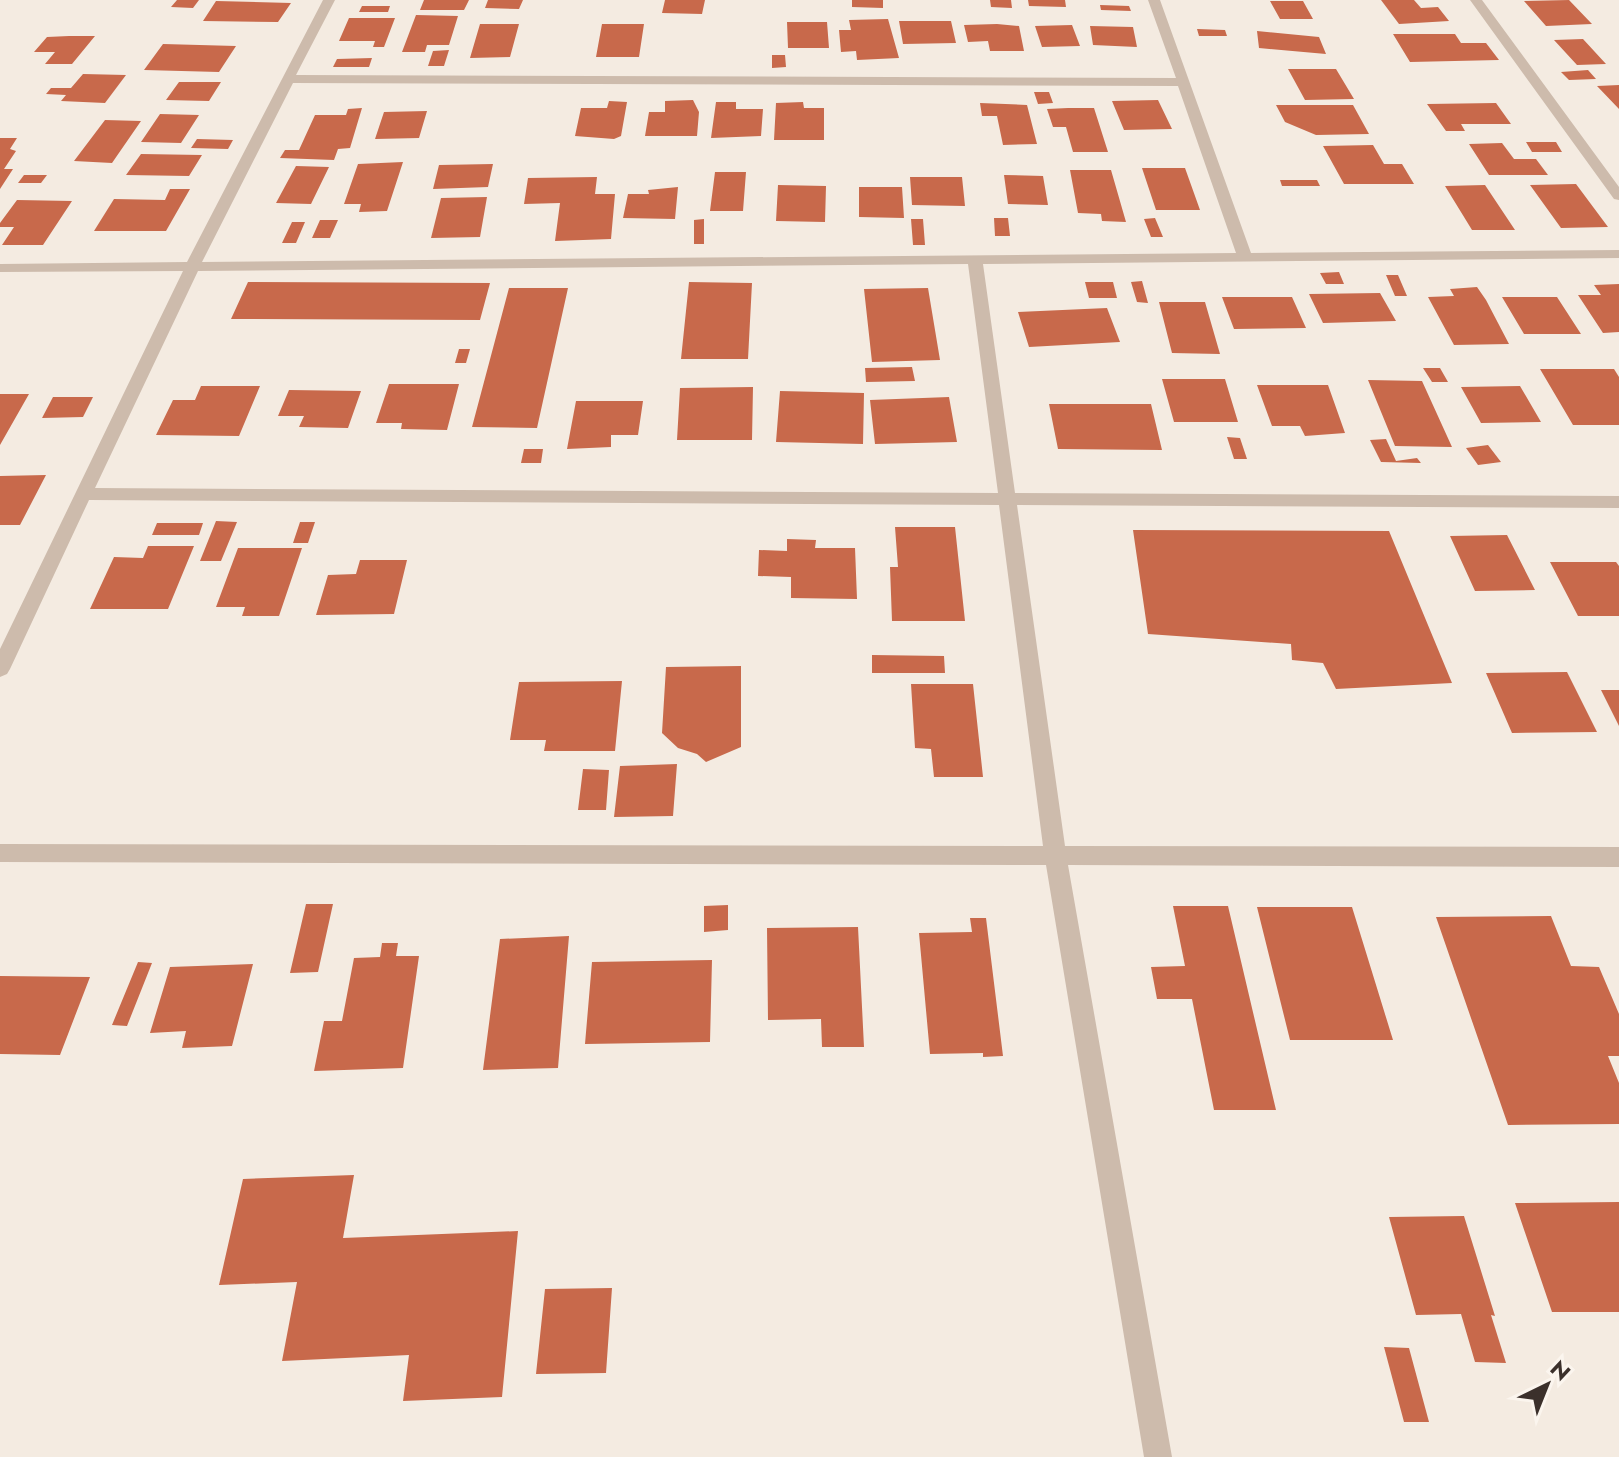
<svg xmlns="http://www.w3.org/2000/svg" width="1619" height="1457" font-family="Jost,sans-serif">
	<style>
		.building { fill: #c8694b }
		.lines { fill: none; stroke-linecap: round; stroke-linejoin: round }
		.minor { fill: #cdbbac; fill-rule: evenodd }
	</style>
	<rect width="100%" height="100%" fill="#f4ebe1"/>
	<path class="building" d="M177,0H199L193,8L171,7Z
		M424,0H469L464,10H420Z
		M488,0H523L519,9L485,8Z
		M665,0H705L702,14L662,13Z
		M852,0H883V8L852,7Z
		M990,0H1011L1012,8L991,7Z
		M1028,0H1065L1066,7L1029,6Z
		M1381,0H1414L1421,8L1438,7L1449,21L1399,24Z
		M1569,0L1592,24L1546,26L1524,1Z
		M216,1L291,3L278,22L203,21Z
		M1270,1H1303L1313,19H1280Z
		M1100,5L1129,6L1131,11L1101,10Z
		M362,6H390L388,12H359Z
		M416,15L458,16L449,45H427L425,52H402Z
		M349,18H395L384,47H373L375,41H339Z
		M888,19L899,58L857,60L856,51L841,52L839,30H851L849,20Z
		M899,21H951L956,43L903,44Z
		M787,22H827L829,48H788Z
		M480,24H519L510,57L470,58Z
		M602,24H644L639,57H596Z
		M997,24L1019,26L1024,51H990L988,41L968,42L964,25Z
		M1072,25L1080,46L1042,47L1035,26Z
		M1090,26L1133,27L1137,47L1093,45Z
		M1197,29L1225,30L1227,36H1199Z
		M1257,31L1319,37L1326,54L1259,48Z
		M1393,34H1455L1461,43H1486L1499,60L1410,62Z
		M69,36H95L72,64H45L55,52H34L47,37Z
		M1583,39L1606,64L1577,65L1554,40Z
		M163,44L236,46L219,72L144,70Z
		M449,50L444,66H428L433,51Z
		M772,55H785L786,67L772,68Z
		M372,58L369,67H333L337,59Z
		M1288,69H1336L1354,99L1305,100Z
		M1588,70L1596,79L1569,80L1561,72Z
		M83,74L126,75L105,103L61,101L66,95L46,94L51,88H71Z
		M179,82H221L209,101L166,100Z
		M1619,85V109L1597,86Z
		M1034,92H1049L1053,103L1038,104Z
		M693,100L699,112L697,136H645L649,112H665V101Z
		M1158,100L1172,129L1124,130L1112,101Z
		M609,101L627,102L621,136L614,139L575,136L581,108H607Z
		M716,102H736V109H763L761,136L711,138Z
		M803,102L804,108H824V140H774L776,103Z
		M980,103L1027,105L1037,144L1003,145L997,116H982Z
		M1496,103L1511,124H1461L1465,131H1446L1427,104Z
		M1276,105H1353L1369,134L1316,135L1285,122Z
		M362,108L350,148L338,149L334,160L280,158L285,150H299L315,115H346L348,109Z
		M1068,108H1094L1108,152H1073L1066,127H1053L1047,109Z
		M427,111L419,138L375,139L384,112Z
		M160,114L199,115L181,143L141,142Z
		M105,120L141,121L112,163L74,161Z
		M0,138H17L10,149L16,151L4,169H13L0,189Z
		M197,139L233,140L228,149L191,148Z
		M1526,142H1556L1562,152H1532Z
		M1502,143L1514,159H1536L1548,175H1489L1469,144Z
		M1373,145L1384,164H1402L1414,184H1344L1323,146Z
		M141,154L202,155L189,176L126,175Z
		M403,162L387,211L359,212L361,204H344L358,164Z
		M493,164L488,187L433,189L439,165Z
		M296,166L329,167L311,204L276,203Z
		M1142,168H1185L1200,210H1156Z
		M1070,170H1111L1126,222L1102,221L1101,214L1078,213Z
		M715,172H746L743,211H710Z
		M24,175H47L41,183H18Z
		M1004,175L1043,176L1048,205L1008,204Z
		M597,177L595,194H615L611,239L555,241L560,203L524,204L528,178Z
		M910,177H962L965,206L912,205Z
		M1280,180H1317L1320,186H1282Z
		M1576,184L1608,227L1561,228L1530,185Z
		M778,185L826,186L825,222L776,221Z
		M1485,185L1515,230H1472L1445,186Z
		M678,187L675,219L623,218L628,194H649L648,190Z
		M859,187H902L904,218L859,217Z
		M170,189H190L166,231H94L114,199L165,200Z
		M487,197L480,237L431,238L441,198Z
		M17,200L72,201L43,245H2L14,227H0V223Z
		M994,218H1008L1010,236H995Z
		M1155,218L1163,237H1151L1144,219Z
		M704,219V244H694V220Z
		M911,219H923L925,245H913Z
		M320,220H338L330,238H312Z
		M292,222H305L296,243H282Z
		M1339,272L1344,284H1326L1320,273Z
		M1386,275H1398L1407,296H1395Z
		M1142,281L1148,303L1137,302L1131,282Z
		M248,282L490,283L480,320L231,319Z
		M689,282L752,283L748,359H681Z
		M1085,282H1113L1117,298H1089Z
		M1619,284V332L1603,333L1578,295H1601L1594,285Z
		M1477,287L1486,300L1509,344L1454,345L1428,297L1454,296L1450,289Z
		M509,288H568L537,428L472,427Z
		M928,288L940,360L872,362L864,289Z
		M1380,293L1396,321L1323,323L1309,294Z
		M1222,297H1292L1306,328L1234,329Z
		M1502,297H1557L1581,334H1524Z
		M1159,302H1205L1220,354L1172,353Z
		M1107,308L1120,342L1029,347L1018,312Z
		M459,349H470L466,363H455Z
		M912,367L915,381L866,382L865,368Z
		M1423,368H1440L1448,382H1432Z
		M1540,369H1614L1619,377V425H1573Z
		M1162,379H1225L1238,422H1174Z
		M1368,380L1422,381L1452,447L1395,446Z
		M389,384H459L447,430L401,429L402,423H376Z
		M1257,385H1328L1345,433L1305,436L1300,426H1272Z
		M201,386H260L239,436L156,435L173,400H195Z
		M1520,386L1541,422L1481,423L1461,387Z
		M753,387L752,440H677L680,388Z
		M289,390L361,391L348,428L299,427L304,416H278Z
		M780,391L864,393L863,444L776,442Z
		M0,394H29L0,445Z
		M53,397H93L83,417L42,418Z
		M949,397L957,442L875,444L870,400Z
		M576,401H643L638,435H611V447L567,449Z
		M1049,404H1151L1162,450L1058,449Z
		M1227,437L1240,438L1247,459H1234Z
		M1386,439L1396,461L1417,458L1421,463L1381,462L1370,440Z
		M1488,445L1501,462L1478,465L1466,448Z
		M524,449H543L541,463H521Z
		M46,475L20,525H0V476Z
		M216,521L237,522L221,561H200Z
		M300,522H315L308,543H293Z
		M157,523H203L199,535H152Z
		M895,527H955L965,621H892L890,567H898Z
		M1133,530L1389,531L1452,683L1336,689L1323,663L1292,660L1291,644L1148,634Z
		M1507,535L1535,590L1475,591L1450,536Z
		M787,539L816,540L815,548H855L857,599L791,598V577L758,576L759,550L787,551Z
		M148,546H194L168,609H90L114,557L143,558Z
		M238,548H302L279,616H242L245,607H216Z
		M360,560H407L394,614L316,615L328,575L356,574Z
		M1550,562H1616L1619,566V616H1578Z
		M872,655L944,656L945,673H872Z
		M741,666V747L706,762L697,754L678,748L662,733L666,667Z
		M1567,672L1597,732L1512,733L1486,673Z
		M622,681L615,751H544L546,740H510L519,682Z
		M911,684H973L983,777H934L931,749L915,748Z
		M1601,690H1619V726Z
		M677,764L673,816L614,817L620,766Z
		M583,769L609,770L606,810H578Z
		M306,904H333L318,972L290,973Z
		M728,905V930L704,932V906Z
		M1173,906H1228L1276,1110H1214L1192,999H1157L1151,967L1185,966Z
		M1257,907H1352L1393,1040H1290Z
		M1551,916L1571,966L1599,967L1619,1014V1056H1608L1619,1083V1124L1508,1125L1436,917Z
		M970,918H986L1003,1056L983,1057V1053L930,1054L919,933L972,932Z
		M858,927L864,1047H822L821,1019L768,1020L767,928Z
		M569,936L558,1068L483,1070L500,939Z
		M382,943H398L396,956H419L403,1068L314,1071L324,1021H342L354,958L380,957Z
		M712,960L710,1042L585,1044L592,962Z
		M138,962L152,963L127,1026L112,1025Z
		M253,964L232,1046L182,1048L186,1031L150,1033L170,967Z
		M0,976L90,977L60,1055L0,1054Z
		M354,1175L343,1238L518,1231L502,1397L403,1401L409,1355L282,1361L297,1282L219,1285L243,1179Z
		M1619,1202V1312H1552L1515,1203Z
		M1464,1216L1495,1316L1491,1315L1506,1363L1475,1362L1461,1314L1416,1315L1389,1217Z
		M612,1288L606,1373L536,1374L545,1289Z
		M1384,1347L1409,1348L1429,1422H1404Z"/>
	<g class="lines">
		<path class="minor" d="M323,0H335L296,75L1176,78L1148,0H1160L1251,253L1619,250V258L983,264L1015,493L1619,496V508L1017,505L1065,846L1619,847V867L1068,865L1172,1457H1144L1046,865L0,862V844L1043,846L999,505L89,500L10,669L7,674L0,677V649L183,271L0,272V264L187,262ZM293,83L1178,86L1236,253L202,262ZM968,264L998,493L95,488L198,271Z
			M1470,0H1482L1619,187V200L1614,199Z"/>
	</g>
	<g transform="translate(1547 1385) rotate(43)" stroke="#fbf5ee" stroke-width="6" paint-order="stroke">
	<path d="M0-6L14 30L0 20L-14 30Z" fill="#3b302b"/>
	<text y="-12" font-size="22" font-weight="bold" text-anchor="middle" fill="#3b302b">N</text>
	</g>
</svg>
